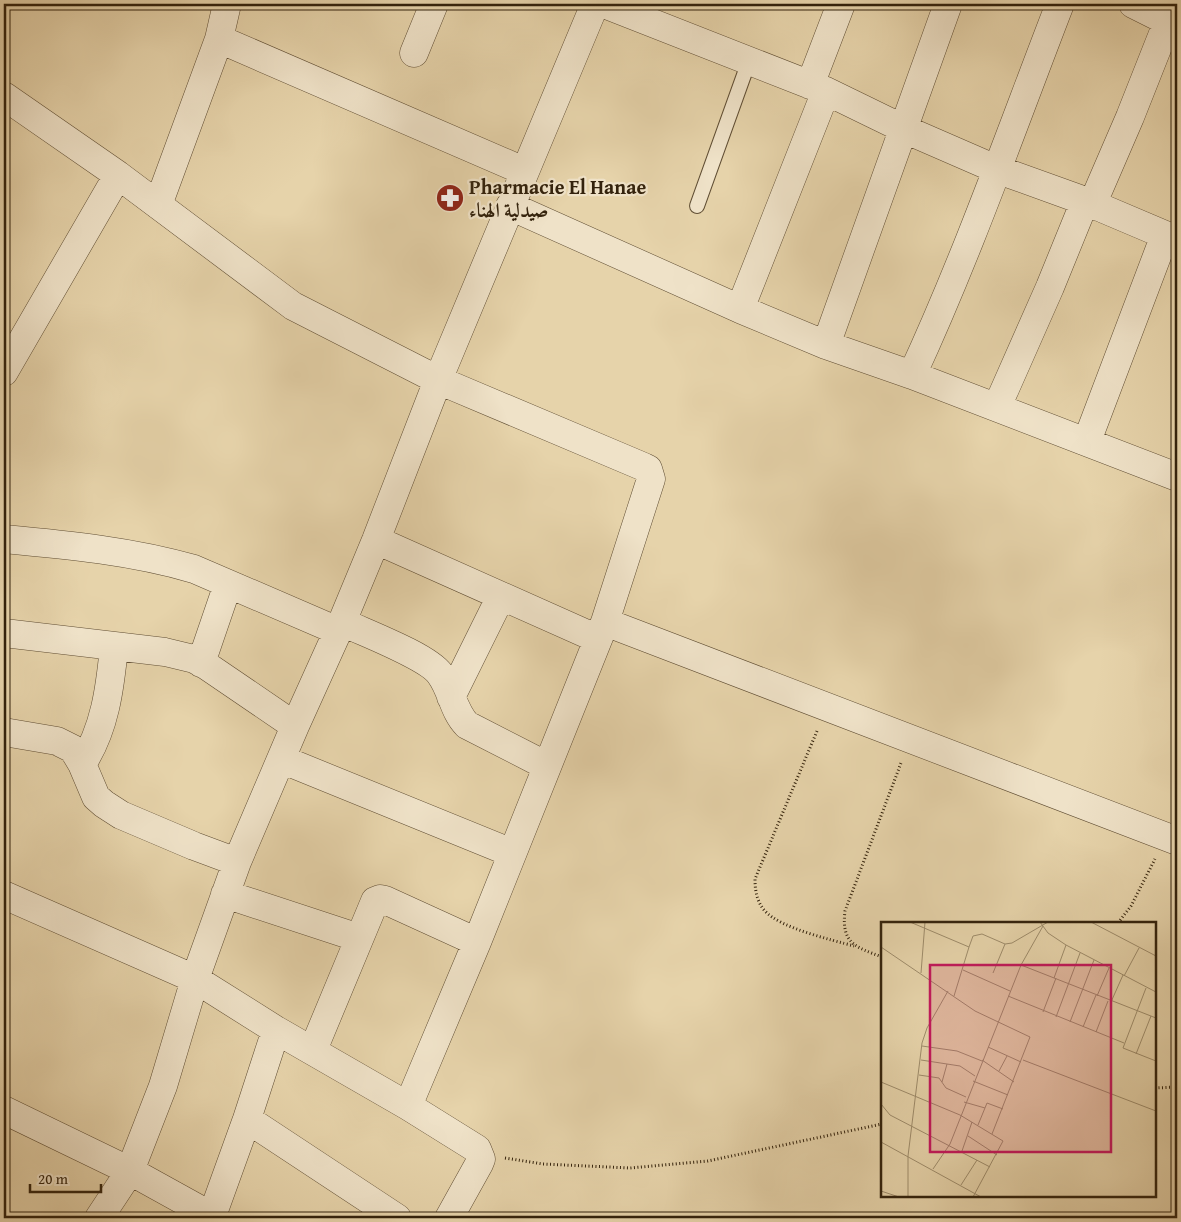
<svg xmlns="http://www.w3.org/2000/svg" width="1181" height="1222" font-family="'Gentium Book Plus',Amiri,serif">
	<style>
		.lines { fill: none; stroke-linecap: round; stroke-linejoin: round }
		.service-casing { stroke: #604e34; stroke-width: 16 }
		.minor-casing { stroke: #604e34; stroke-width: 29 }
		.path { stroke: #33220c; stroke-width: 3; stroke-dasharray: 1 2.5; stroke-linecap: butt }
		.service { stroke: #efe2c8; stroke-width: 14 }
		.minor { stroke: #efe2c8; stroke-width: 28 }
		.labels { text-anchor: middle; stroke-width: 4.5; stroke-linejoin: round; paint-order: stroke }
		.poi-label { font-size: 20px; font-weight: bold; fill: #33220c; stroke: #efe2c8; text-anchor: start }
		.inset-road { fill: none; stroke: #9e8c6b; stroke-width: 1 }
		.view { fill: #c2185b; fill-opacity: 0.15; stroke: #c2185b; stroke-width: 2.5 }
		.inset-edge { fill: none; stroke: #33220c; stroke-width: 2.5 }
	</style>
	<rect width="100%" height="100%" fill="#e6d3aa"/>
	<filter id="stains"><feTurbulence type="fractalNoise" baseFrequency=".004" numOctaves="4"/><feColorMatrix values="0 0 0 0 .2 0 0 0 0 .09 0 0 0 0 .02 0 0 0 .5 -.17"/></filter>
	<radialGradient id="worn" r=".72"><stop offset=".6" stop-color="#630" stop-opacity="0"/><stop offset="1" stop-color="#630" stop-opacity=".3"/></radialGradient>
	<g class="lines">
		<defs>
			<path id="service" d="M697,206L749,61"/>
			<path id="minor" d="M604,4L826,91L904,129L996,169L1085,201L1177,240
				M1133,4L1177,26
				M219,39L524,171
				M414,53L434,4
				M810,85L841,4
				M4,96L118,175L293,306L438,380L644,467L648,469L651,479L605,622L477,942L408,1106
				M158,205L219,39L227,4
				M1092,205L1130,117L1168,21
				M510,206L740,309L826,345L912,375L1177,477
				M740,309L826,91
				M826,345L948,4
				M4,372L118,175
				M912,375C968,254 1012,128 1060,4
				M997,407L1050,287L1085,201
				M1087,441L1165,235
				M4,539C68,545 132,551 194,569L338,631
				M376,540L598,639
				M342,622C365,633 427,656 440,674C452,690 453,711 467,725L547,766
				M605,622L1177,841
				M4,633L165,652L194,659L207,666L295,726
				M201,663L228,584
				M451,697L501,596
				M4,732L57,741L73,749L82,764L96,797L104,804L121,815L194,846L237,862
				M281,759L512,853
				M82,764C105,729 110,688 114,647
				M225,894L359,938
				M4,895L195,979L276,1030L408,1106L477,1149L481,1159L479,1164L449,1218
				M313,1050L375,901L380,899L385,900L477,942
				M4,1110L130,1171L215,1218
				M247,1119L397,1218
				M212,1216L247,1119L276,1030
				M99,1218L130,1171L163,1086L195,979L237,862L295,726L342,622L376,540L438,380L595,4"/>
		</defs>
		<use href="#service" class="service-casing"/>
		<use href="#minor" class="minor-casing"/>
		<path class="path" d="M817,731L755,879C755,891 757,902 765,911C780,928 832,940 854,946
			M1118,923L1131,906L1155,859
			M882,957C856,947 841,944 845,911L901,763
			M1155,1088L1177,1087
			M505,1158L543,1164L630,1168L708,1161L882,1124"/>
		<use href="#service" class="service"/>
		<use href="#minor" class="minor"/>
	</g>
	<defs>
		<symbol id="pharmacy-disc" viewBox="-11 -11 22 22"><circle r="9.5" fill="#8f2418" stroke="#efe2c8"/><path d="M-2-6h4v4h4v4h-4v4h-4v-4h-4v-4h4Z" fill="#fff"/></symbol>
	</defs>
	<g fill-rule="evenodd">
		<use href="#pharmacy-disc" x="434" y="182" width="32" height="32"/>
	</g>
	<g class="labels">
		<g class="poi-label">
			<text x="469" y="194">Pharmacie El Hanae<tspan x="469" dy="23">صيدلية الهناء</tspan></text>
		</g>
	</g>
	<g transform="translate(881 922)">
		<rect width="275" height="275" fill="#e6d3aa"/>
		<path class="inset-road" d="M29,0L88,25L92,14L101,12L124,22L131,21L167,0M159,0L167,11L185,23L275,70M210,0L275,34M0,25L94,89L149,115L111,212M140,43L275,96M82,48L129,69M40,51L44,0M112,51L124,22M243,54L258,26M173,56L185,23M265,66L242,126L275,139M73,74L88,25M127,74L243,121M216,74L228,46M230,80L242,53M162,90L175,56M175,95L199,31M189,100L213,38M202,105L215,73M215,110L227,79M41,124L76,129L101,139M107,125L140,140M255,132L270,94M40,138L79,144L94,154M101,138L133,160M142,138L275,189M118,149L126,134M38,153L58,156L65,166L85,175M92,159L127,173M0,160L79,193L122,219L92,275M61,160L66,142M83,180L104,186M0,182L9,193L109,245M97,203L106,181L122,187M87,214L116,233M0,220L100,275M81,229L91,200M52,247L69,222L140,43L162,4M80,263L96,238M0,269L18,275M27,275V234L41,121L46,106L67,69"/>
		<path class="view" d="M49,43H230V230H49Z"/>
		<rect width="275" height="275" class="inset-edge"/>
	</g>
	<rect width="1181" height="1222" fill="none" stroke="#e6d3aa" stroke-width="20"/>
	<rect x="5" y="5" width="1171" height="1212" fill="none" stroke="#33220c" stroke-width="2.5"/>
	<rect x="10" y="10" width="1161" height="1202" fill="none" stroke="#33220c"/>
	<path d="M30 1184v8h71v-8" fill="none" stroke="#33220c" stroke-width="2.5"/>
	<text x="38" y="1184" font-size="15" fill="#33220c" stroke="#efe2c8" stroke-width="4" paint-order="stroke">20 m</text>
	<rect width="100%" height="100%" filter="url(#stains)"/>
	<rect width="100%" height="100%" fill="url(#worn)"/>
</svg>
